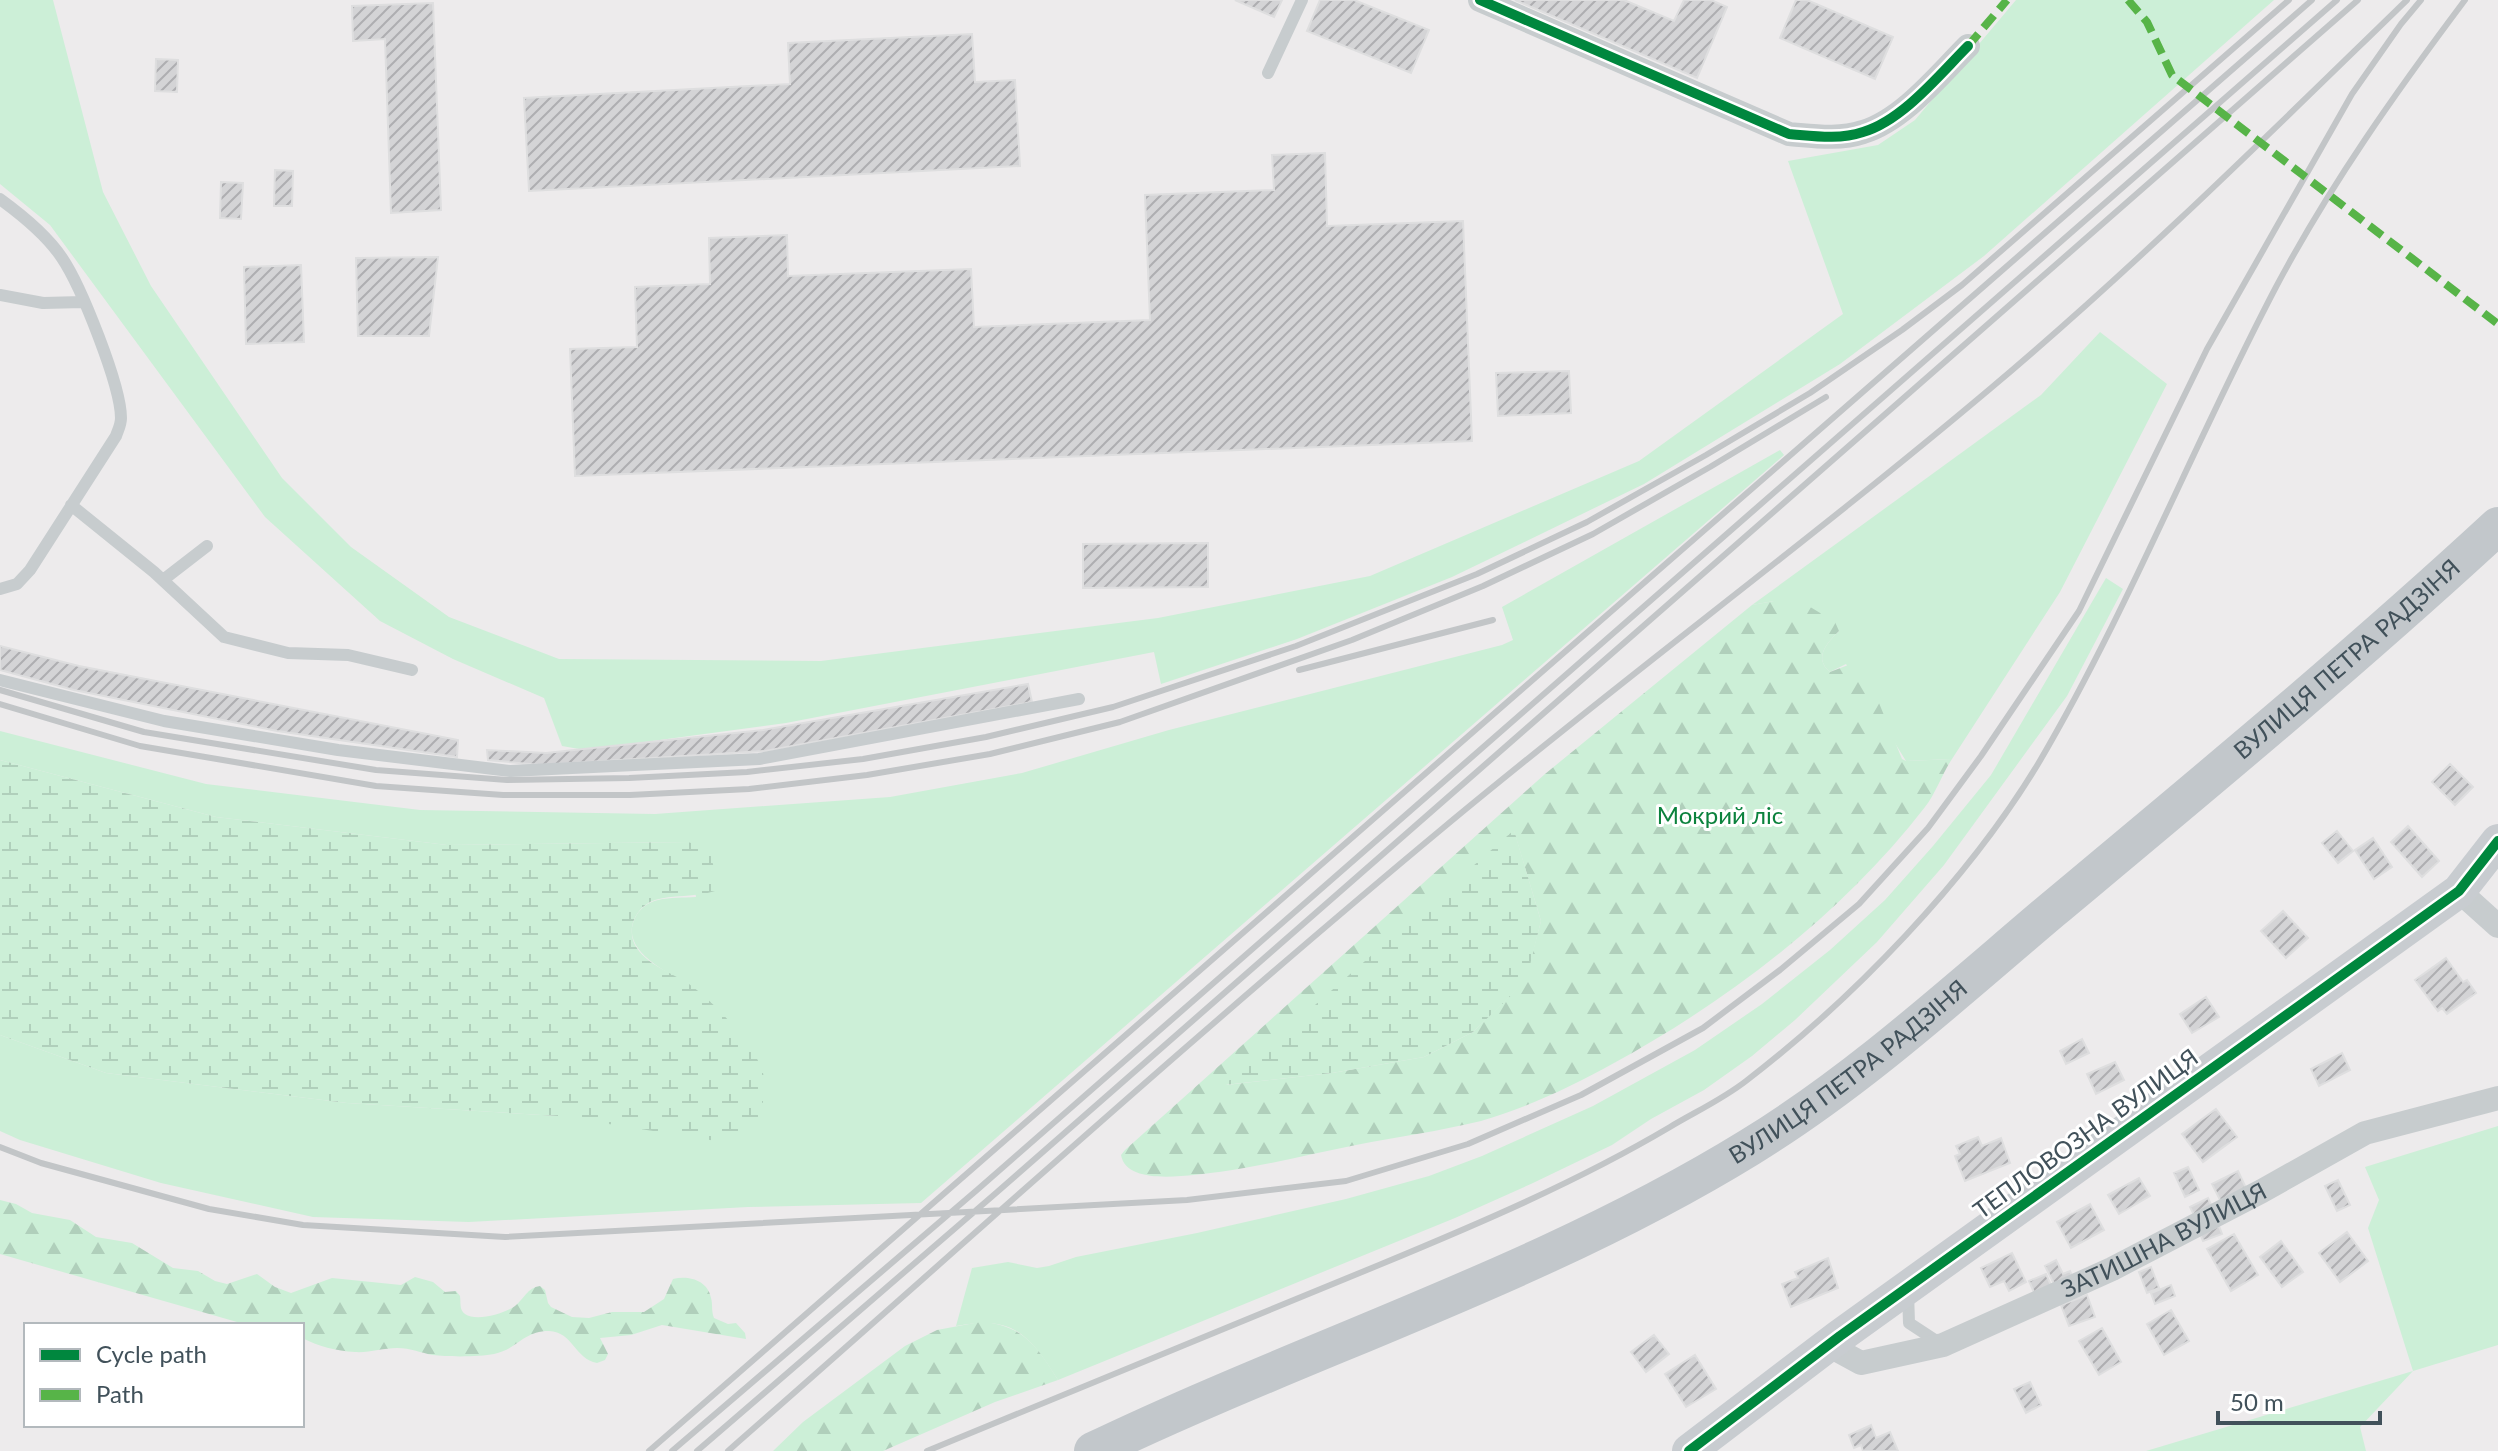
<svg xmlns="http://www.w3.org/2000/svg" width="2498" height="1451" font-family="Lato,sans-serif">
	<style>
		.green { fill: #ccefd7 }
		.forest { fill: url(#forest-firs); fill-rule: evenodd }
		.wetland { fill: url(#wetland-marsh) }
		.building { fill: url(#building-hatch); stroke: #dededf; stroke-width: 2 }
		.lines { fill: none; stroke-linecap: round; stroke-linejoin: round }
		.lane { stroke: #c7ccce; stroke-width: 12 }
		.street { stroke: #c7ccce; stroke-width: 24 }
		.secondary { stroke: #c8ccd0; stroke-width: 34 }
		.primary { stroke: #c2c7cb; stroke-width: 38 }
		.rail { stroke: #c2c5c7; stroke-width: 6 }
		.quiet { stroke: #57b448; stroke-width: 8; stroke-dasharray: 16 8; stroke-linecap: butt }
		.cycleway-casing { stroke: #fff; stroke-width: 15 }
		.cycleway { stroke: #00873e; stroke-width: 10 }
		.labels { text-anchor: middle; stroke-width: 6; stroke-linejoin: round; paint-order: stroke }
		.street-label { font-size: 24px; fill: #41515a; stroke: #fff }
		.park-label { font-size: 24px; fill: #0b823d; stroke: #fff }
	</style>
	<defs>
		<pattern id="forest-firs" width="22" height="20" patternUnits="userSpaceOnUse" patternTransform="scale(2)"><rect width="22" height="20" fill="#ccefd7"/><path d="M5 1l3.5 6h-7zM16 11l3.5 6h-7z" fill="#b0cfbb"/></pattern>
		<pattern id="wetland-marsh" width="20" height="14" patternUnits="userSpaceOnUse" patternTransform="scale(2)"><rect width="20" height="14" fill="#ccefd7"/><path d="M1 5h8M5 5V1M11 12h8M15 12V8" fill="none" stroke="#b0cfbb"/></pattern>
		<pattern id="building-hatch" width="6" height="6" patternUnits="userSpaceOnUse" patternTransform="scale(2)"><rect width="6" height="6" fill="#d4d4d6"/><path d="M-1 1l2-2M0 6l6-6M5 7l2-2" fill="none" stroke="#aeaeb1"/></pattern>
	</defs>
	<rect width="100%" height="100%" fill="#edebec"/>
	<path class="green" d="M0,0H53L103,192L151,286L282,478L351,547L449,617L559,659L821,661L1158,618L1370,576L1639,461L1843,314L1788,161L1878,145L1915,120L2016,0H2274L1984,256L1840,364L1644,484L1452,577L1297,639L1161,684L1154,652L786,723L585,750L562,746L544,698L453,659L380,621L265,517L50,225L0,184Z
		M2100,332L2167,384L2060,592L1952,759L1906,761L1846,664L1830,672C1813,658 1827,643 1839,631L1774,601L1752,605L2041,395Z
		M1780,450L1784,455L921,1203L748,1207L469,1222L313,1217L161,1183L20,1140L0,1131V1035L106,1073L347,1103L558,1116L688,984C667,972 619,950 635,918C639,909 648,902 658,900C670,897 683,898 696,897L688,842L447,845L216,817L0,760V731L206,784L420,810L655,814L890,797L1022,773L1169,730L1502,645L1513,640L1502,607Z
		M2106,578L2123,589L2067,696L1944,865L1877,942L1795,1020L1752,1056L1704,1090L1651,1119L1612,1145L1533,1183L1455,1218L1058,1380C1029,1334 1013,1315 956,1326L972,1268L1008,1262L1037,1268L1049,1266L1076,1257L1197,1233L1346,1199L1429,1176L1482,1156L1593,1106L1695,1050L1762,1004L1830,950L1885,900L1933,846L1991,775Z
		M2498,1126V1345L2413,1371L2360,1427L2366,1451H2146L2413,1371L2368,1228L2379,1200L2365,1167Z"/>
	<path class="forest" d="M1774,601L1802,602L1835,622L1839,631C1827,643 1813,658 1830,672L1856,662L1865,669L1902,759L1906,761L1952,759C1942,774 1936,793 1925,807C1843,913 1731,999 1614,1063C1572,1086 1527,1108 1481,1121C1440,1131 1397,1137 1356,1145C1310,1154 1265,1166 1219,1172C1195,1174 1127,1188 1121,1155L1125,1150L1545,774L1752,605ZM1514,831L1541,921L1525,981L1473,1032L1424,1057L1332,1073L1226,1085Z
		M0,1200L16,1204L32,1213L70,1220L96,1237L132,1243L173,1268L198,1271L215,1281L227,1284L257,1274L275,1287L291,1293L332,1278L401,1285L415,1277L433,1282L445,1292L456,1291L460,1296C461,1302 459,1310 465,1314C477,1322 505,1313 515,1306C525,1298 527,1288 540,1286L545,1290L548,1303L551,1307L572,1317L589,1318L612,1312H644L664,1299L673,1279C688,1275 708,1280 711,1298C713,1305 711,1310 714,1318L728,1324L736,1323L745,1333L746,1339L662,1325L631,1335L600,1338L608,1354L605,1360L597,1363C575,1359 573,1332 549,1331C523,1331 518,1349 494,1354C480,1357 447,1357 433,1355C421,1353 411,1348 397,1348C383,1348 369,1353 355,1352C336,1351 318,1346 302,1338V1325L244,1324L0,1254Z
		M980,1322C1022,1324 1037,1346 1058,1380L995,1402L883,1451H773L803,1422L905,1346L937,1330Z"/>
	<path class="wetland" d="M0,760L216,817L447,845L688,842L709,849L714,868L715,891C696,897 671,895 655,900C637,906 626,927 635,945C646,965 671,972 689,984C712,1000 756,1046 763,1073C768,1093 760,1114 754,1133L729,1143L558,1116L347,1103L106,1073L0,1035Z
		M1514,830L1541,921L1526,981L1473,1032L1424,1057L1332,1073L1224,1085Z"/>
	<path class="building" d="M1235,0H1282L1274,17Z
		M1320,0H1354L1429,30L1411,73L1307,31Z
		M1515,0H1624L1674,21L1684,0H1711L1727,7L1697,78Z
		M1796,0H1807L1893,37L1875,79L1780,38Z
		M433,3L441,210L391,213L385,39L353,41L352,6Z
		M972,34L975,82L1015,80L1020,166L529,191L524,98L790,84L788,43Z
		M156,59L178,60L177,92L155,91Z
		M1325,153L1327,226L1463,221L1472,441L575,476L570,349L637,347L635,287L710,284L709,238L787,235L788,276L971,269L974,327L1150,320L1145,195L1274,190L1272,155Z
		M275,170L293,171L292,206H274Z
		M221,182L243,183L241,219L220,218Z
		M438,257L429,336H358L356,258Z
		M301,265L304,342L246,344L244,267Z
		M1569,371L1571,413L1498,416L1496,373Z
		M1208,543V587L1083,588V544Z
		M0,646L79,666L458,740L457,757L277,731L74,690L0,670Z
		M1028,684L1032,702L765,751L540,765L488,760L487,750L546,753L763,730Z
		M2450,764L2473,787L2455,805L2432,782Z
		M2408,826L2439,861L2422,877L2391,842Z
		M2337,831L2353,851L2338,863L2322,843Z
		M2373,838L2392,867L2374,879L2355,850Z
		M2283,911L2308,938L2286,958L2261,931Z
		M2446,958L2463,982L2467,980L2476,993L2447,1014L2442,1008L2438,1011L2415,980Z
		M2206,997L2219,1017L2192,1033L2180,1014Z
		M2082,1039L2089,1053L2066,1064L2060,1051Z
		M2342,1053L2350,1070L2319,1086L2311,1069Z
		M2115,1062L2124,1080L2096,1094L2087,1074Z
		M2216,1109L2237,1137L2203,1162L2182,1134Z
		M1978,1137L1982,1146L2001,1138L2010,1163L1965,1181L1955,1156L1960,1154L1956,1146Z
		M2188,1167L2199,1190L2185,1197L2174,1173Z
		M2238,1171L2247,1190L2221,1202L2212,1184Z
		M2139,1178L2150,1196L2119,1214L2108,1195Z
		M2338,1180L2350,1205L2337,1211L2325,1186Z
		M2208,1198L2213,1209L2195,1217L2190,1207Z
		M2090,1204L2104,1230L2071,1248L2057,1222Z
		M2219,1226L2222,1234L2203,1241L2200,1234Z
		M2347,1232L2368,1261L2340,1282L2319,1253Z
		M2234,1234L2258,1275L2231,1291L2207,1249Z
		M2281,1241L2303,1272L2282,1287L2260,1257Z
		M2012,1253L2026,1282L2009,1291L2004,1281L1990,1287L1981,1268Z
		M1828,1258L1838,1288L1791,1307L1782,1284L1798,1278L1795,1272Z
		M2056,1260L2063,1274L2070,1271L2074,1281L2057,1290L2045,1266Z
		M2151,1267L2159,1288L2147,1293L2139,1272Z
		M2046,1274L2053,1290L2036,1297L2029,1281Z
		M2171,1285L2175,1296L2155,1304L2151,1293Z
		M2087,1295L2095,1317L2069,1326L2061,1305Z
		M2171,1310L2189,1341L2164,1355L2147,1324Z
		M2102,1328L2121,1362L2099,1375L2079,1341Z
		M1654,1335L1669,1354L1646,1372L1631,1352Z
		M1695,1355L1716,1389L1686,1407L1665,1374Z
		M2030,1382L2041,1405L2026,1413L2014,1389Z
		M1871,1425L1876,1438L1890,1432L1898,1451H1863L1861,1445L1854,1448L1849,1435Z"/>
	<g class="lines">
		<path class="lane" d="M1268,73L1302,0
			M0,199C22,215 47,235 62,258C81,286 121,386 121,418C121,425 118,430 116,436L30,570L17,584L0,589
			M0,295L43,303L83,302
			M71,505L154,572L224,637L288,653L348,655L412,670
			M163,580L207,546
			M0,680L164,721L338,750L510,771L759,759L1079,699
			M1908,1292L1909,1323L1941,1344"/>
		<g class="street">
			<path d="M1480,0L1789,134C1814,136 1839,140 1863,132C1903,120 1939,75 1968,46"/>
			<path d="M2459,891L2498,926"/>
			<path id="s1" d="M1828,1345L1861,1363L1943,1345L2112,1269L2262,1191L2365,1133L2498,1098"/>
		</g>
		<path class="secondary" d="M1689,1451L1840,1336L2459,891L2498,841"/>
		<path class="primary" id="s2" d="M1093,1451C1310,1347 1544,1274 1750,1147C1859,1080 1955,992 2052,910C2203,784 2354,659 2498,526"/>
		<path class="rail" d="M1299,670L1493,620
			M0,690L144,732L376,770L507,780L629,778L747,772L863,759L986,737L1113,707L1296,646L1477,574L1587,522L1706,455L1810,393L1902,330L1962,285L2289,0
			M0,704L140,746L376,786L503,795H630L749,789L867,775L990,754L1120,722L1352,640L1483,586L1593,534L1710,467L1826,397
			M0,1147L41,1163L209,1209L303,1225L505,1237L1187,1200L1346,1181L1468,1144L1581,1095L1703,1028L1780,970L1859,904L1928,828L1981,756L2079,611L2207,349L2352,94L2401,24L2421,0
			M649,1451L2312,0
			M672,1451L977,1190L2337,0
			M697,1451L996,1193L2358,0
			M728,1451C965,1243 1200,1030 1443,828C1623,678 1812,539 1991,388C2136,266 2271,132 2407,0
			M927,1451C1078,1389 1228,1327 1379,1265C1478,1224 1577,1182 1670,1127C1695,1112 1723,1099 1746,1081C1853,999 1968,880 2038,764C2128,611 2193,445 2276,287C2330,185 2396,92 2465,0"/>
		<path class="quiet" d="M2128,0L2147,22L2172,75L2498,324
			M1968,46L2007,0"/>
		<defs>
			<path id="cycleway" d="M1480,0L1789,134C1814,136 1839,140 1863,132C1903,120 1939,75 1968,46
				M1689,1451L1840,1336L2459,891L2498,841"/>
		</defs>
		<use href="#cycleway" class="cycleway-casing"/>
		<use href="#cycleway" class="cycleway"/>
	</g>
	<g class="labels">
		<g class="street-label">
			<text dy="8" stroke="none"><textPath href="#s2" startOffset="1496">ВУЛИЦЯ ПЕТРА РАДЗІНЯ</textPath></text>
			<text dy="8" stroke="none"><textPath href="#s2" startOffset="848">ВУЛИЦЯ ПЕТРА РАДЗІНЯ</textPath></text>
			<text transform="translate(2086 1134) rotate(-36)" y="8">ТЕПЛОВОЗНА ВУЛИЦЯ</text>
			<text dy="8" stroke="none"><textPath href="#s1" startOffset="366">ЗАТИШНА ВУЛИЦЯ</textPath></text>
		</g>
		<g class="park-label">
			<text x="1720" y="824">Мокрий ліс</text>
		</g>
	</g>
	<rect x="24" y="1323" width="280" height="104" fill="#ffffff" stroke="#b3b9bd" stroke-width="2"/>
	<rect x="40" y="1349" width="40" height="12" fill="#00873e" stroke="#b3b9bd" stroke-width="2"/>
	<text x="96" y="1363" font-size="24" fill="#41515a">Cycle path</text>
	<rect x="40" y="1389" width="40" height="12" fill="#57b448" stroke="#b3b9bd" stroke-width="2"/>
	<text x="96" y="1403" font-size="24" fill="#41515a">Path</text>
	<path d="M2218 1411v12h162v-12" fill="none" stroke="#41515a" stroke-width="4"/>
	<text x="2230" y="1411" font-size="24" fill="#41515a" stroke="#ffffff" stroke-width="6" paint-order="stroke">50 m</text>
</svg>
